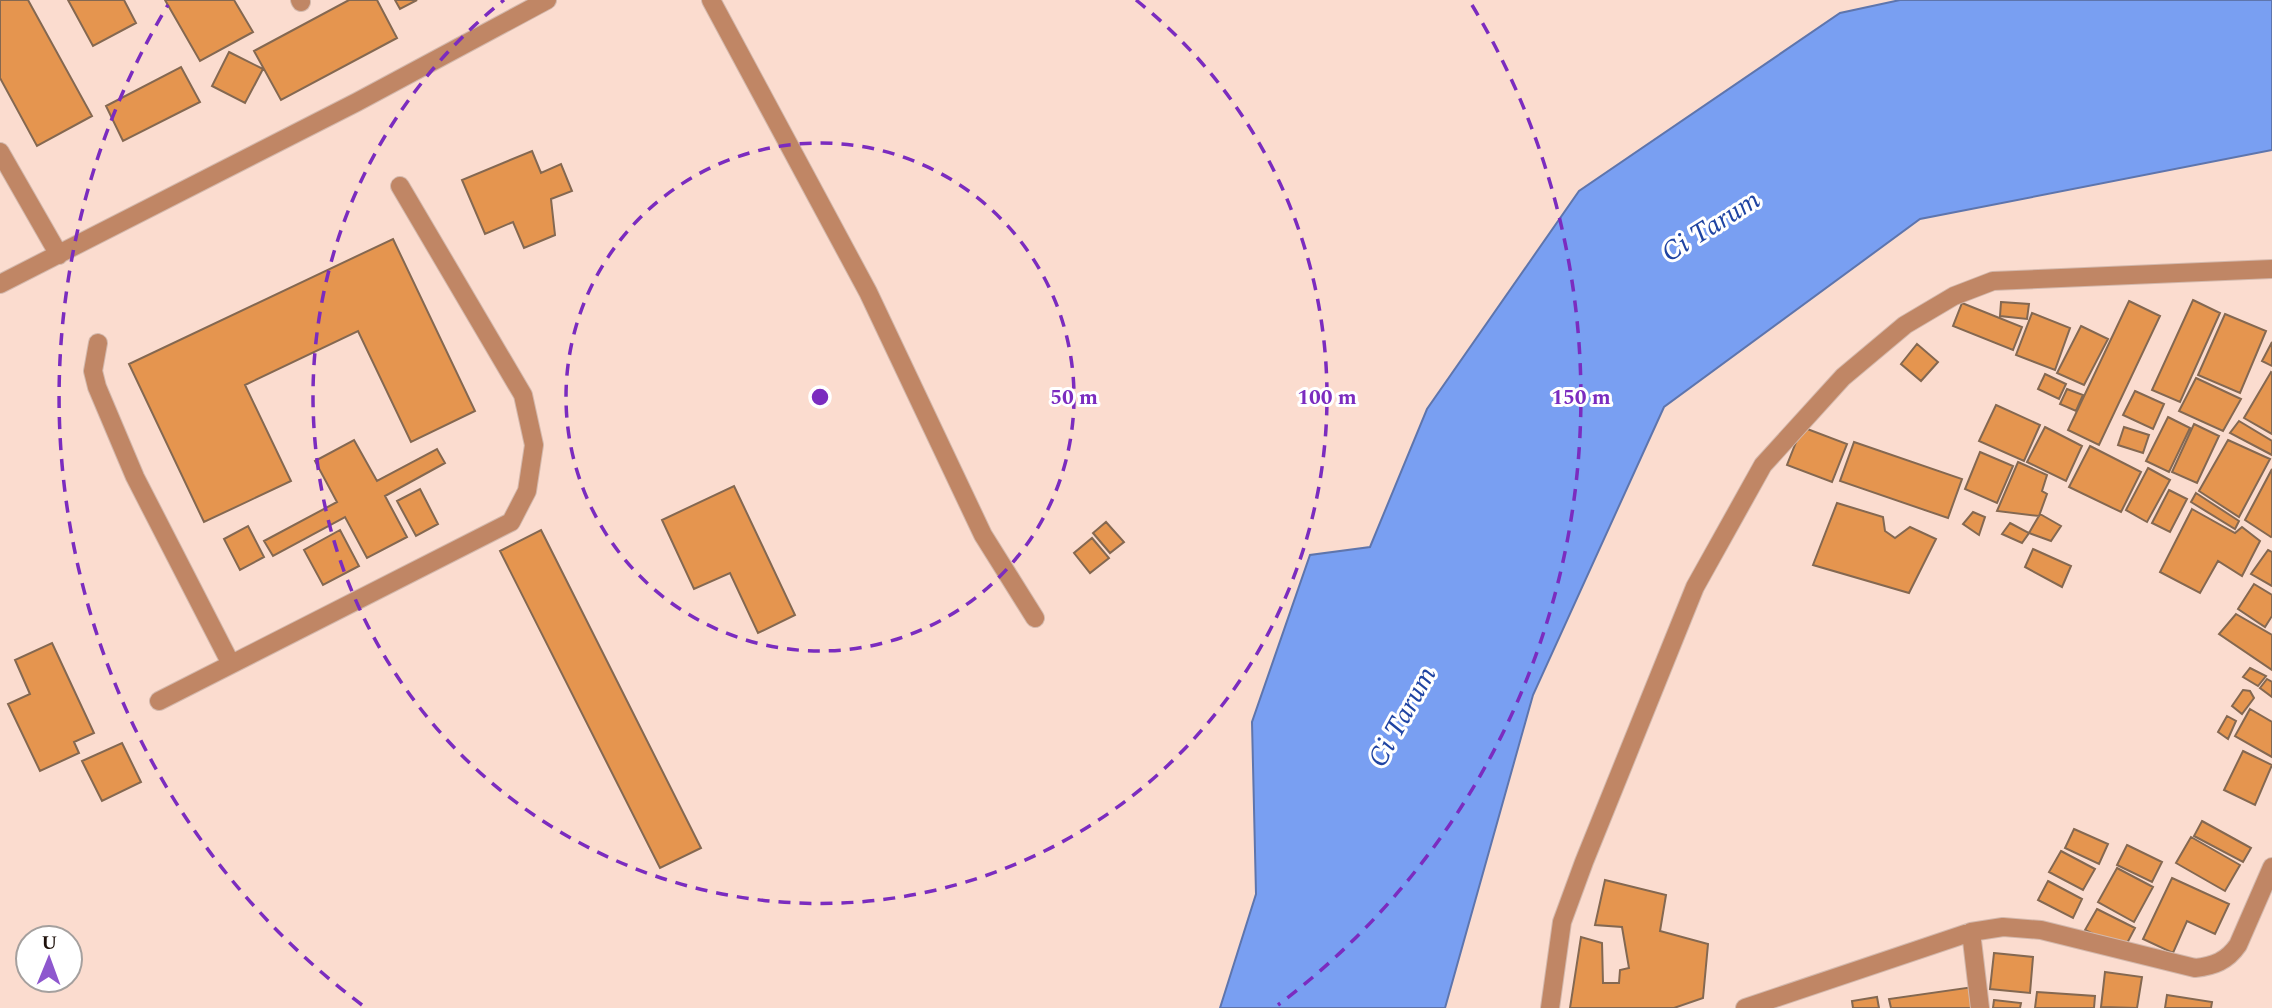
<svg xmlns="http://www.w3.org/2000/svg" width="2272" height="1008" font-family="Spectral,serif">
	<style>
		.water { fill: #799ff2; stroke: #5e75ad; stroke-width: 2 }
		.building { fill: #e5954f; stroke: #846851; stroke-width: 2 }
		.lines { fill: none; stroke-linecap: round; stroke-linejoin: round }
		.minor-casing { stroke: #d3b8ac; stroke-width: 20 }
		.minor { stroke: #c08665; stroke-width: 18 }
		.ring { fill: none; stroke: #7b2cbf; stroke-width: 3.5; stroke-dasharray: 12 9 }
		.labels { text-anchor: middle; stroke-width: 6; stroke-linejoin: round; paint-order: stroke }
		.water-label { font-size: 28px; font-style: italic; fill: #1f44a2; stroke: #fff }
		.centre { fill: #7b2cbf; stroke: #fff; stroke-width: 3.5 }
		.ring-label { font-size: 21px; text-anchor: middle; font-weight: bold; fill: #7b2cbf; stroke: #fff; stroke-width: 6; stroke-linejoin: round; paint-order: stroke }
	</style>
	<rect width="100%" height="100%" fill="#fbdccf"/>
	<path class="water" d="M1900,0H2272V150L1920,219L1664,407L1533,695L1445,1008H1220L1256,894L1252,722L1310,555L1370,547L1427,409L1579,191L1840,13Z"/>
	<path class="building" d="M0,0H28L92,116L37,146L0,78Z
		M68,0H124L136,23L93,46Z
		M165,0H234L253,32L200,61Z
		M349,0H377L397,38L281,100L254,51Z
		M395,0H417L400,9Z
		M229,52L263,69L245,103L212,86Z
		M181,67L200,102L123,141L106,106Z
		M532,151L541,173L561,164L572,191L551,199L555,235L524,248L513,222L485,234L462,180Z
		M393,239L475,411L411,442L358,331L245,385L291,481L204,522L129,364Z
		M2193,300L2220,313L2180,402L2152,390Z
		M2129,301L2160,316L2099,445L2068,430Z
		M2001,302L2029,304L2027,319L2000,316Z
		M1962,303L2022,327L2013,350L1953,326Z
		M2032,313L2070,328L2055,370L2016,355Z
		M2225,314L2266,331L2240,393L2198,375Z
		M2081,326L2108,339L2084,385L2057,373Z
		M2272,342V366L2262,361Z
		M1917,344L1938,362L1921,381L1901,364Z
		M2271,372L2272,373V434L2244,418Z
		M2045,374L2066,384L2059,399L2038,389Z
		M2196,378L2241,399L2223,431L2179,411Z
		M2067,389L2083,395L2076,411L2060,404Z
		M2135,391L2164,404L2153,429L2123,415Z
		M1996,405L2040,425L2024,461L1979,441Z
		M2168,417L2190,428L2169,472L2146,461Z
		M2239,421L2272,441V455L2230,433Z
		M2194,424L2219,436L2197,483L2172,472Z
		M1802,427L1847,444L1832,482L1787,465Z
		M2045,427L2082,446L2066,481L2027,462Z
		M2124,427L2149,435L2143,453L2118,445Z
		M354,440L377,481L437,449L445,463L385,496L407,537L367,558L345,517L273,556L264,541L337,502L315,461Z
		M2228,440L2270,459L2239,517L2199,491Z
		M1854,442L1962,479L1948,518L1840,481Z
		M2090,446L2141,472L2121,512L2069,487Z
		M1980,452L2013,466L1997,503L1965,489Z
		M2018,462L2047,475L2042,491L2047,494L2039,516L1997,511Z
		M2148,468L2170,480L2147,522L2126,510Z
		M2272,469V536L2271,537L2245,520Z
		M734,486L795,615L758,633L730,573L694,589L662,520Z
		M420,489L438,524L416,536L397,501Z
		M2169,490L2187,499L2170,532L2152,523Z
		M2196,493L2239,521L2235,529L2191,502Z
		M1837,503L1883,517L1885,531L1895,538L1910,527L1936,539L1909,593L1813,565Z
		M2192,509L2235,533L2242,527L2260,541L2242,576L2218,561L2200,593L2160,572Z
		M1973,512L1985,517L1979,535L1963,524Z
		M2040,514L2061,526L2051,541L2029,533Z
		M1106,522L1124,542L1110,553L1093,533Z
		M2010,523L2029,533L2022,543L2002,534Z
		M248,526L264,557L240,570L224,539Z
		M340,530L359,566L323,585L304,550Z
		M541,530L701,848L660,868L500,551Z
		M1092,538L1109,558L1090,573L1074,553Z
		M2033,549L2071,566L2062,587L2025,567Z
		M2268,550L2272,552V586L2251,574Z
		M2254,584L2272,595V616L2265,627L2238,609Z
		M2236,614L2272,635V670L2219,634Z
		M52,643L94,733L74,742L79,753L40,771L8,704L30,694L15,660Z
		M2250,668L2266,676L2258,686L2243,677Z
		M2267,679L2272,682V697L2260,688Z
		M2243,690L2250,691L2254,698L2242,714L2232,706Z
		M2250,709L2272,722V757L2235,736Z
		M2227,716L2236,721L2228,739L2218,732Z
		M122,743L141,782L102,801L82,761Z
		M2243,751L2272,765L2255,805L2224,790Z
		M2202,821L2251,848L2243,862L2194,836Z
		M2074,829L2108,844L2099,864L2065,848Z
		M2191,837L2240,865L2225,891L2176,863Z
		M2127,845L2162,862L2152,882L2117,865Z
		M2061,851L2095,869L2083,890L2049,872Z
		M2117,868L2153,887L2134,922L2098,902Z
		M2172,878L2229,904L2215,934L2187,921L2173,953L2143,939Z
		M1605,880L1666,895L1660,931L1708,944L1703,998L1674,1008H1570L1581,937L1602,943L1603,983H1619L1620,970L1629,968L1622,927L1595,925Z
		M2048,881L2082,899L2073,918L2038,900Z
		M2097,909L2135,928L2124,949L2085,930Z
		M1994,953L2033,957L2030,993L1990,989Z
		M2105,972L2142,977L2137,1008L2101,1007Z
		M1973,987L1977,1008H1891L1889,999Z
		M2037,992L2095,996L2094,1008H2035Z
		M2167,995L2212,1002L2211,1008H2165Z
		M1877,997L1879,1008H1853L1852,1001Z
		M1994,1000L2021,1003L2020,1008H1993Z"/>
	<g class="lines">
		<defs>
			<path id="minor" d="M300,0L301,2
				M711,0L868,292L983,535L1035,618
				M0,152L59,255
				M0,284L357,102L547,0
				M98,343L93,371L97,387L135,477L231,664
				M159,701L511,522L527,491L534,445L523,395L400,186
				M1971,932L1980,1008
				M1550,1008L1562,922L1584,862L1695,587L1763,465L1843,377L1905,325L1954,296L1993,281L2272,269
				M1745,1008L1971,932L2003,927L2041,930L2195,968C2214,966 2227,961 2238,945L2272,867"/>
		</defs>
		<use href="#minor" class="minor-casing"/>
		<use href="#minor" class="minor"/>
	</g>
	<g class="ring">
		<circle cx="820" cy="397" r="254"/>
		<path d="M1136 0A507 507 0 1 1 504 0"/>
		<path d="M362 1005A761 761 0 0 1 168 5M1472 5A761 761 0 0 1 1278 1005"/>
	</g>
	<g class="labels">
		<g class="water-label">
			<text transform="translate(1710 225) rotate(-32)" y="10">Ci Tarum</text>
			<text transform="translate(1401 716) rotate(-61)" y="10">Ci Tarum</text>
		</g>
	</g>
	<circle cx="820" cy="397" r="10" class="centre"/>
	<g class="ring-label">
		<text x="1074" y="404">50 m</text>
		<text x="1327" y="404">100 m</text>
		<text x="1581" y="404">150 m</text>
	</g>
	<g transform="translate(49 959) rotate(1)"><circle r="33" fill="#ffffff" stroke="#a5a09e" stroke-width="2"/>
	<path d="M0-5L12 26L0 18L-12 26Z" fill="#8e57ce"/>
	<text y="-10" font-size="19" font-weight="bold" text-anchor="middle" fill="#1f120c">U</text>
	</g>
</svg>
